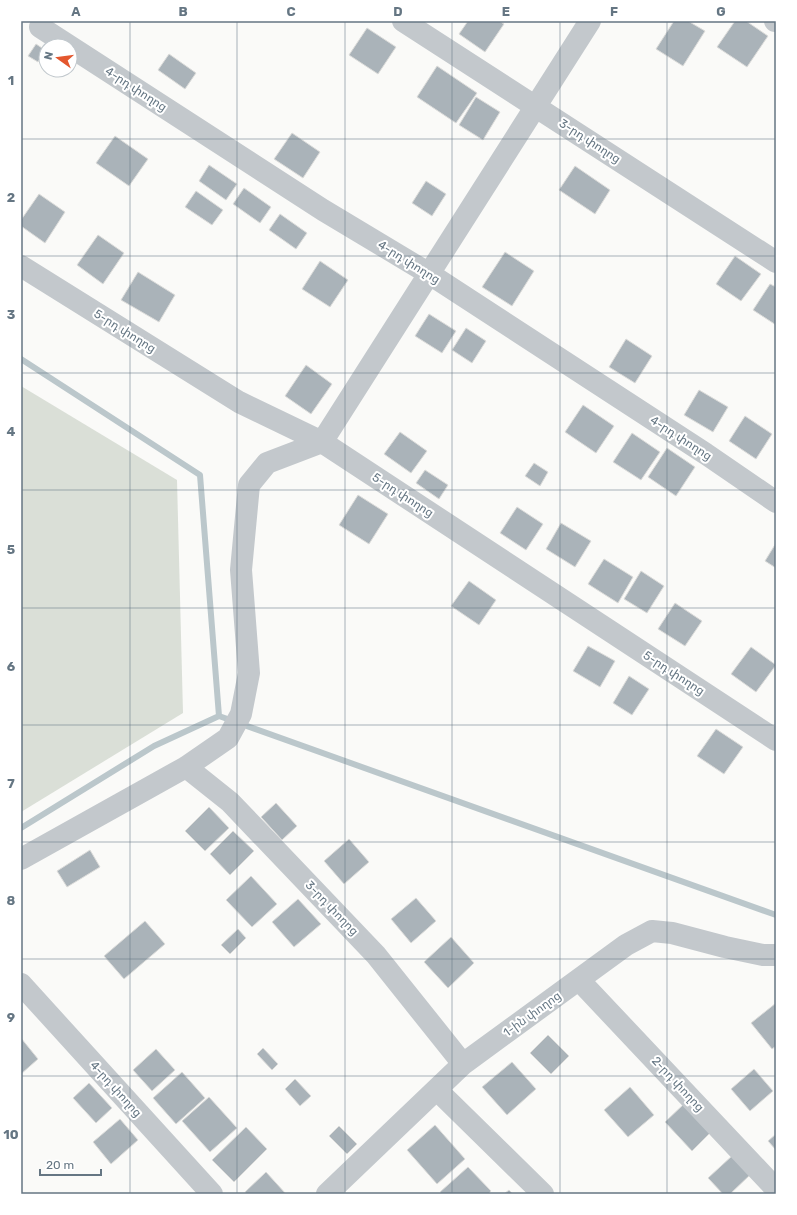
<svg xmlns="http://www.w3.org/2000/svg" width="797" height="1215" font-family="Rubik,'Noto Sans Armenian',sans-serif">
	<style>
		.green { fill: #dadfd7 }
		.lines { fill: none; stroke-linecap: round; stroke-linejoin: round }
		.stream { stroke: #bbc7cb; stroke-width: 6 }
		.building { fill: #aab3b9; stroke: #dcdcda }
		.minor { stroke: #c3c8cc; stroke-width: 22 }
		.grid { fill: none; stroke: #657683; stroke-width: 1; stroke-opacity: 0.55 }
		.labels { text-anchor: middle; stroke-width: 4; stroke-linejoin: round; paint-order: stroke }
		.street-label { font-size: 12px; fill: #657683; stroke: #fff }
		.neatline { fill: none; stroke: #657683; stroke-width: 1.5 }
		.grid-label { font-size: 13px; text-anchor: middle; font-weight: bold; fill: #657683 }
	</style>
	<rect width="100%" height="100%" fill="#fafaf8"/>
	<path class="green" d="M21,386L177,480L183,713L21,812Z"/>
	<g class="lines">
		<path class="stream" d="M21,359L200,475L219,716
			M21,828L154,746L219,716L776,915"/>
	</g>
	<path class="building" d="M468,21H499L504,24L485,52L459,34Z
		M674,21H688L705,31L683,66L656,49Z
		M735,21H746L768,36L747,67L717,47Z
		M367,28L396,47L378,74L349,55Z
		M36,44L45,50L38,62L28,56Z
		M169,54L196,73L185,89L158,70Z
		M437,66L477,93L456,123L417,97Z
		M476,97L500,112L483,140L459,125Z
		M292,133L320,152L303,178L274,159Z
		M115,136L148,159L129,186L96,163Z
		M209,165L237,184L226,200L199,181Z
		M575,166L610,190L595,214L559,190Z
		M426,181L446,194L432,216L412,203Z
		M244,188L271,207L260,223L233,204Z
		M196,191L223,210L212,225L185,207Z
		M39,194L65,212L45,243L21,226V220Z
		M280,214L307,233L296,249L269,230Z
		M98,235L124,253L103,284L77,265Z
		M505,252L534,271L512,306L482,287Z
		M735,256L761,274L741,301L716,284Z
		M320,261L348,280L330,307L302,289Z
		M138,272L175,295L159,322L121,300Z
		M770,284L776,287V325L753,310Z
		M429,314L456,331L442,353L415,336Z
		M466,328L486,341L472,363L452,350Z
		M626,339L652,356L635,383L609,367Z
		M306,365L332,384L311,414L285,396Z
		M699,390L728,407L713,432L684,415Z
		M583,405L614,426L596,453L565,432Z
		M745,416L772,434L756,459L729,441Z
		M400,432L427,451L411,473L384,454Z
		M632,433L660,452L641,480L613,462Z
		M667,448L695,467L676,496L648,477Z
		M534,463L548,472L540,486L525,476Z
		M425,470L448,485L439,499L416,483Z
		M358,495L388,514L369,544L339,525Z
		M517,507L543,524L526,550L500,533Z
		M561,523L591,541L575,567L546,549Z
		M776,543V568L765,561Z
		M604,559L633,577L618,603L588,584Z
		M641,571L664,586L647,613L624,599Z
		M469,581L496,600L479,625L451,606Z
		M675,603L702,621L685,646L658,629Z
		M588,646L615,661L600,687L573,671Z
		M751,647L776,665L756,692L731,674Z
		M629,676L649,689L632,715L613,703Z
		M716,729L743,747L724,774L697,756Z
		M276,803L297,826L282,840L261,817Z
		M209,807L229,828L205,851L185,831Z
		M233,831L254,851L230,875L210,854Z
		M349,839L369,862L344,884L324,861Z
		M90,850L100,867L67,887L57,871Z
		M251,876L277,904L252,927L226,900Z
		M416,898L436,921L411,943L391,919Z
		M298,899L321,924L294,947L272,922Z
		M145,921L165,944L124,979L104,956Z
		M238,929L246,938L230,954L221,945Z
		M451,937L474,963L448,988L424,962Z
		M776,1003V1046L772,1049L751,1023Z
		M548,1035L569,1056L551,1074L530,1053Z
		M21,1038L38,1059L21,1074Z
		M263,1048L278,1064L272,1070L257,1054Z
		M156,1049L175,1070L152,1091L133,1070Z
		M512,1062L536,1089L507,1115L482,1087Z
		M754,1069L773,1091L750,1111L731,1089Z
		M182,1072L205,1098L176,1124L153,1098Z
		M295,1079L311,1096L300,1106L285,1089Z
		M89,1083L112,1108L96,1123L73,1098Z
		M630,1087L654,1115L628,1137L604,1110Z
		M209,1097L237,1128L210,1152L182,1121Z
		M685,1103L712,1131L692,1151L665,1122Z
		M120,1119L138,1140L111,1164L93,1142Z
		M435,1125L465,1159L437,1184L407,1150Z
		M339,1126L357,1144L347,1154L329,1136Z
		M246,1127L267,1149L234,1182L212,1160Z
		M776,1134V1150L768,1141Z
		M733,1155L751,1174L730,1194H723L708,1178Z
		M468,1167L491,1191L488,1194H442L440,1192Z
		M266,1172L286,1194H246L245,1192Z
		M509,1190L513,1194H504Z"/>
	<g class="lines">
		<path class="minor" d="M403,21L776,262
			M775,21H776
			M40,27L323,210L428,273L706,454L776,502
			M21,266L239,402L322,442L776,740
			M186,767L230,802L376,955L463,1064
			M21,859L186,767L228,738L241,714L249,673L241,570L249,485L267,463L322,442L590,21
			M579,980L776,1189
			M21,984L212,1194
			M437,1090L543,1194
			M327,1194L463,1064L626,945L652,931L672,933L725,947L763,955H776"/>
	</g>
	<path class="grid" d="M130,21V1194M237,21V1194M345,21V1194M452,21V1194M560,21V1194M667,21V1194M21,139H776M21,256H776M21,373H776M21,490H776M21,608H776M21,725H776M21,842H776M21,959H776M21,1076H776"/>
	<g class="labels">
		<g class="street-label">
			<text transform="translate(136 89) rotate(33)" y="4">4-րդ փողոց</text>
			<text transform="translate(590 141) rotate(33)" y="4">3-րդ փողոց</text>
			<text transform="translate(409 262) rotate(32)" y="4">4-րդ փողոց</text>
			<text transform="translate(125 331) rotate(32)" y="4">5-րդ փողոց</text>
			<text transform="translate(681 438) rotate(33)" y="4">4-րդ փողոց</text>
			<text transform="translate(403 495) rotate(33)" y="4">5-րդ փողոց</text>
			<text transform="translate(674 673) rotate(33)" y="4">5-րդ փողոց</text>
			<text transform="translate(332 908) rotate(46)" y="4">3-րդ փողոց</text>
			<text transform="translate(532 1014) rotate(-36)" y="4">1-ին փողոց</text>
			<text transform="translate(678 1084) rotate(47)" y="4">2-րդ փողոց</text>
			<text transform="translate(116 1089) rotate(48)" y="4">4-րդ փողոց</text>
		</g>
	</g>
	<rect width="797" height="1215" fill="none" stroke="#ffffff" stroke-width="44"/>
	<g transform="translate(58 58) rotate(284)"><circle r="19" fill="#ffffff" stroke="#c1c8cd"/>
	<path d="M0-3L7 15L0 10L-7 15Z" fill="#e4572e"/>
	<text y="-6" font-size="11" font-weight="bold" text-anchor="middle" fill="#657683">N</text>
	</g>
	<path d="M40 1169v6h61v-6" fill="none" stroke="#657683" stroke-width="2"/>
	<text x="46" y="1169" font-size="12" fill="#657683" stroke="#ffffff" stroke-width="3" paint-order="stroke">20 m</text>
	<rect x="22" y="22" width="753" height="1171" class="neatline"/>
	<g class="grid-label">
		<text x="76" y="16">A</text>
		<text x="183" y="16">B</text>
		<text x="291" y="16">C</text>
		<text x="398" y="16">D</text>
		<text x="506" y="16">E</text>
		<text x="614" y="16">F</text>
		<text x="721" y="16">G</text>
		<text x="11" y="85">1</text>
		<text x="11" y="202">2</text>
		<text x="11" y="319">3</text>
		<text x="11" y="436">4</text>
		<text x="11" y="554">5</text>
		<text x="11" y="671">6</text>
		<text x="11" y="788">7</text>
		<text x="11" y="905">8</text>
		<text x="11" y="1022">9</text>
		<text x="11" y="1139">10</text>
	</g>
</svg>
